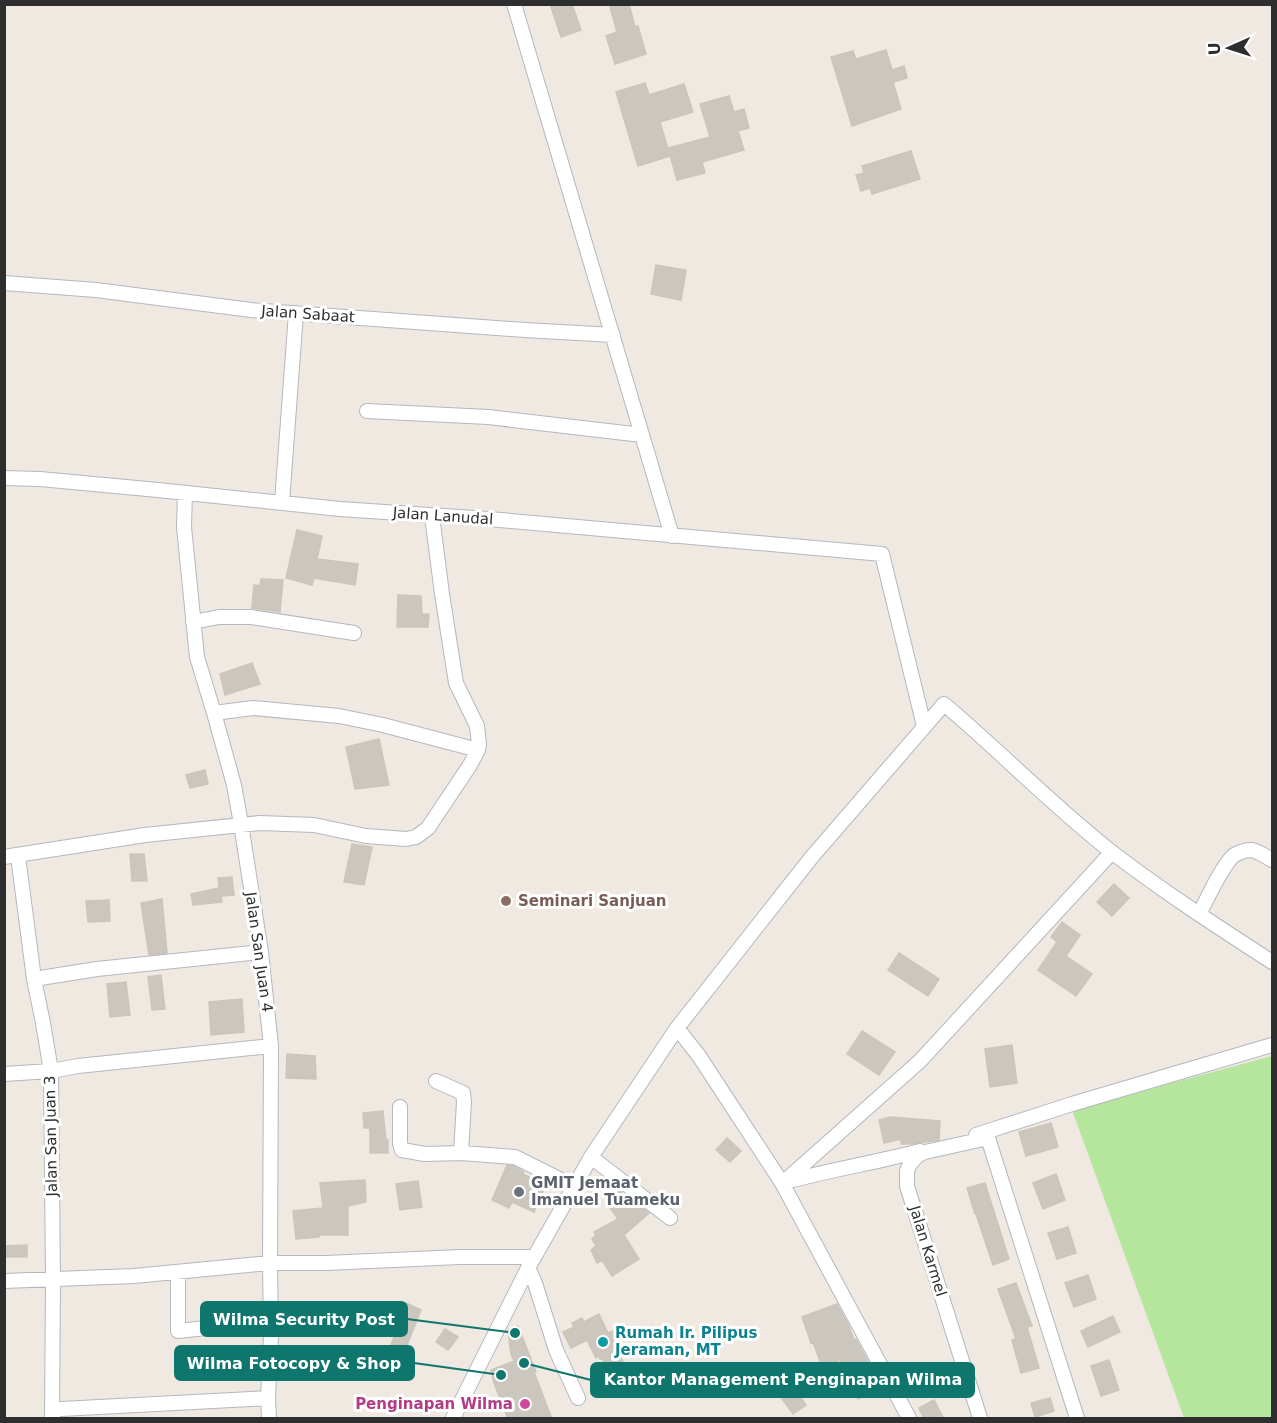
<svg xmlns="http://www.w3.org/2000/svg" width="1277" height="1423" font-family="'DejaVu Sans',sans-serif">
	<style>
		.green { fill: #b6e59e }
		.building { fill: #cbc7bf; stroke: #cbc5ba; stroke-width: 1.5 }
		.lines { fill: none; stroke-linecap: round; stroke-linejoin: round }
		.minor-casing { stroke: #b4b7c1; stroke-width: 16 }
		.minor { stroke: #fff; stroke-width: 14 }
		.education-dot { fill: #8d6e63; stroke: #fff; stroke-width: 2 }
		.worship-dot { fill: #6b7280; stroke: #fff; stroke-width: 2 }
		.culture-dot { fill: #0f9aa8; stroke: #fff; stroke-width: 2 }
		.hotel-dot { fill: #d1479c; stroke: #fff; stroke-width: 2 }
		.labels { text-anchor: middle; stroke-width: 6; stroke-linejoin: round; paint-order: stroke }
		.street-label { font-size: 15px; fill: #2e2e2e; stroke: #fff }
		.education-label { font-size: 15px; font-weight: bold; fill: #785e54; stroke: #fff; text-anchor: start }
		.worship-label { font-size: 15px; font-weight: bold; fill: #5b616d; stroke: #fff; text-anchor: start }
		.culture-label { font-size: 15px; font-weight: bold; fill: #0d838f; stroke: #fff; text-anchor: start }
		.hotel-label { font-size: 15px; font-weight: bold; fill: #b23c85; stroke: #fff; text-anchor: end }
		.leader { fill: none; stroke: #0f766e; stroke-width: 2 }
		.callout-dot { fill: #0f766e; stroke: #fff; stroke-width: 2 }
		.callout { fill: #0f766e; stroke: #0f766e; stroke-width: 2 }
		.callout-label { font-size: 16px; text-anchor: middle; font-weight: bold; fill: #fff }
	</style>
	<rect width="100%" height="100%" fill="#efe9e1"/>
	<path class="green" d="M1272,1056V1418H1184L1072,1110Z"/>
	<path class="building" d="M550,4H572L581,30L561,37Z
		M617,4H629L635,27L638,26L646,54L615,64L606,36L617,32L610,7Z
		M886,50L892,70L904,66L907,78L893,82L901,109L852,126L831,57L853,51L856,59Z
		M645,83L649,95L684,84L693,112L660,122L670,156L638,166L616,92Z
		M729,96L734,112L744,109L749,128L738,131L744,150L702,162L705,173L677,180L668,148L710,137L700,104Z
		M911,151L920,179L872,194L870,188L861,191L856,175L864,173L862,166Z
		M656,265L686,270L681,300L651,294Z
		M297,530L322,536L317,559L358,564L355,585L314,578L312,585L286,578Z
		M261,579L283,580L280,612L252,608L254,585L260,586Z
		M398,595L421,596L422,614H429L428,627H397Z
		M252,663L260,684L225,695L220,674Z
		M379,739L389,785L355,789L346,747Z
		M205,770L208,784L190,788L186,775Z
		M352,844L372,847L364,885L344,882Z
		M130,854H144L147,881H132Z
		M232,877L234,895L221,896L222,902L193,905L191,894L219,888L218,878Z
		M1114,884L1129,898L1112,916L1097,902Z
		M162,899L167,953L149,955L141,903Z
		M109,900L110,921L88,922L86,901Z
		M1062,922L1080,935L1066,956L1092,974L1076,996L1038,970L1057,942L1051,937Z
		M899,953L939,979L928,996L888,970Z
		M161,975L165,1009L152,1010L148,977Z
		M126,982L130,1015L110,1017L107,984Z
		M242,999L244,1032L211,1035L209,1002Z
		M862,1031L895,1052L879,1075L847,1054Z
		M1012,1045L1017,1083L990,1087L985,1049Z
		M287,1054L315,1056L316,1079L286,1078Z
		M383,1111L386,1140H388V1153H370V1128H364L363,1113Z
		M890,1117L940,1121L939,1140L910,1144H901V1139L884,1143L879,1120Z
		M1051,1123L1058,1147L1026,1156L1019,1132Z
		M727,1138L741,1151L730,1162L716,1150Z
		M507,1165L513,1166L524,1172L523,1174L546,1185L534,1212L512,1202L509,1208L492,1200Z
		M1056,1174L1065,1200L1043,1209L1033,1183Z
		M365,1180L366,1202L348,1206V1235H319V1237L296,1239L293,1211L323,1208L320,1183Z
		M418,1181L422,1207L400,1210L396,1184Z
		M985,1183L1009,1259L993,1265L976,1214H975L967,1188Z
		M620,1191L628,1199L629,1198L649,1213L624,1235L639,1259L612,1276L602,1260L597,1263L591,1250L596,1246L592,1239L596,1235L594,1232L618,1219L607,1203Z
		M1068,1227L1076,1253L1057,1259L1048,1233Z
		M27,1245V1257H4V1246Z
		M1088,1275L1096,1299L1074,1307L1065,1283Z
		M1016,1283L1032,1326L1027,1327L1039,1368L1021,1373L1012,1340L1016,1339L998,1289Z
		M406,1303L421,1310L403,1355L390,1348Z
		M837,1304L848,1324L854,1340L856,1339L882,1388L858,1399L840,1360L822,1367L813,1342L811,1343L802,1317Z
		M599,1314L608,1333L613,1331L618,1341L616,1343L619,1349L617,1350L623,1362L607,1370L602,1358L600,1359L599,1356L596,1358L587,1340L571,1348L563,1332L574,1327L572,1323L582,1318L584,1322Z
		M1113,1316L1120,1332L1088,1347L1081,1331Z
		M518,1326L536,1372H534L552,1419H508L494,1383L491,1370L514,1361L511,1354L508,1330Z
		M445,1329L458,1337L448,1350L436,1342Z
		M1109,1360L1119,1390L1101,1396L1091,1366Z
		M790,1382L806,1405L793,1414L777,1392Z
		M1050,1398L1054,1411L1035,1417L1031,1403Z
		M934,1400L944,1419H924L919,1408Z"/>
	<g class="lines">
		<defs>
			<path id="minor" d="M514,4L672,536
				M4,283L96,290L251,310L525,330L613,335
				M367,411L488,417L642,435
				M4,478L40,479L158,490L340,509L489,519L882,554L924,726
				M185,493L184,527L197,657L214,713L234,785L241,824L261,952L271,1046L270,1263L271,1335L268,1398L269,1418
				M282,502L296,313
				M193,622L219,617H251L354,633
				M214,713L253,708L339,716L383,725L478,750
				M18,856L34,979L43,1023L51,1071L53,1279L52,1418
				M4,857L145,835L260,823L314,825L366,836L406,839L416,837L428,828L470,765L478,750L479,744L477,726L456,683L442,594L432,516
				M1199,914C1209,896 1219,871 1233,856C1237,853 1245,850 1251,850C1259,851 1266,857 1272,860
				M34,979L97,969L261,952
				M677,1028L699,1056L782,1183L909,1418
				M4,1074L51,1071L78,1066L271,1046
				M436,1081L463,1093L464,1102L461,1153
				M400,1107V1143L402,1150L425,1154L461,1153L515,1157L573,1186
				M976,1135L1072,1104L1272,1045
				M786,1180L920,1061L1112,852
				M782,1183C828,1170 874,1163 920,1151
				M670,1218L591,1157L677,1028L811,858L944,704C1001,752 1054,807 1113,853C1164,892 1218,927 1272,962
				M528,1268L535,1283L556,1350L578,1398
				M178,1272V1331L271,1321
				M4,1281L134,1276L270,1263H326L460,1257H534
				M53,1414L56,1410L61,1409L268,1398
				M453,1418L528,1268L591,1157
				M980,1418L907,1186V1171L910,1164L918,1155L925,1152L988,1138L1077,1418"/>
		</defs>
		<use href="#minor" class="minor-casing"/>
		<use href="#minor" class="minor"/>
	</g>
	<circle class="education-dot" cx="506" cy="901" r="6"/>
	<circle class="worship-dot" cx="519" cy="1192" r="6"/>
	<circle class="culture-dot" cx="603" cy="1342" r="6"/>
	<circle class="hotel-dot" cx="525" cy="1404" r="6"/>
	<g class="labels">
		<g class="street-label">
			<text transform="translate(308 314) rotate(4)" y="5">Jalan Sabaat</text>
			<text transform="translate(443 516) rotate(4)" y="5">Jalan Lanudal</text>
			<text transform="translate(259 952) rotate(82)" y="5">Jalan San Juan 4</text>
			<text transform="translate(51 1136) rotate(-91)" y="5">Jalan San Juan 3</text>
			<text transform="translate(928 1251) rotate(73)" y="5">Jalan Karmel</text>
		</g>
		<g class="education-label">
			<text x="518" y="906">Seminari Sanjuan</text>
		</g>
		<g class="worship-label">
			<text x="531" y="1188">GMIT Jemaat<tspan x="531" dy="17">Imanuel Tuameku</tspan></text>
		</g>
		<g class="culture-label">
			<text x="615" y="1338">Rumah Ir. Pilipus<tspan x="615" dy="17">Jeraman, MT</tspan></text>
		</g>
		<g class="hotel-label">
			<text x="513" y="1409">Penginapan Wilma</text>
		</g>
	</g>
	<path class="leader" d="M515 1333L407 1319M501 1375L414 1363M524 1363L591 1380"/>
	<g class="callout-dot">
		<circle cx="515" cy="1333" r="6"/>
		<circle cx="501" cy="1375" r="6"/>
		<circle cx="524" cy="1363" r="6"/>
	</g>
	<g class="callout">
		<rect x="201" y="1302" width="206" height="34" rx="6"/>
		<rect x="175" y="1346" width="239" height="34" rx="6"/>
		<rect x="591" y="1363" width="383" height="34" rx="6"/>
	</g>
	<g class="callout-label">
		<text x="304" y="1325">Wilma Security Post</text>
		<text x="294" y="1369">Wilma Fotocopy &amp; Shop</text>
		<text x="783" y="1385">Kantor Management Penginapan Wilma</text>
	</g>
	<rect width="1277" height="1423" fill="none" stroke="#2e2e2e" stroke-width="12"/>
	<g transform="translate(1229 48) rotate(267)" stroke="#ffffff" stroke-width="4.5" paint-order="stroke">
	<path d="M0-4.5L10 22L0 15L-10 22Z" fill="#2e2e2e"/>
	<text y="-9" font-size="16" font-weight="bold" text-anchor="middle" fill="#2e2e2e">U</text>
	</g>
</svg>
